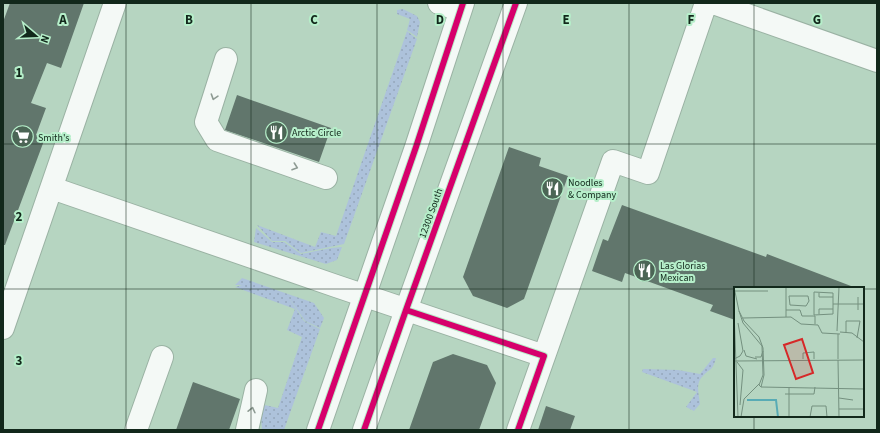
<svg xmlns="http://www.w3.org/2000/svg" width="880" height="433" font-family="'Source Sans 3',sans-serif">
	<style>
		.grass { fill: url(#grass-dots) }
		.building { fill: #61766c }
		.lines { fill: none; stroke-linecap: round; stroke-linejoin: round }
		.minor-casing { stroke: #9ab2a3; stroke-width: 24 }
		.major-casing { stroke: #9ab2a3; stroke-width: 24 }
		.minor { stroke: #f4f9f6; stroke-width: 22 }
		.major { stroke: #f4f9f6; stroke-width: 22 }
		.cycleway-casing { stroke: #b6efca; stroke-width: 8 }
		.cycleway { stroke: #d6006c; stroke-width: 6 }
		.oneway { stroke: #8e9b93 }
		.grid { fill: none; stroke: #12281b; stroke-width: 1; stroke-opacity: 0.55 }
		.labels { text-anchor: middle; stroke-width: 4; stroke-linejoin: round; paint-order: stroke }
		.poi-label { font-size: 10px; fill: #12281b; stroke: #b6efca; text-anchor: start }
		.street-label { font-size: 10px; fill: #12281b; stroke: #b6efca }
		.inset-river { fill: none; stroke: #58abb5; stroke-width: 2 }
		.inset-road { fill: none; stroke: #74907f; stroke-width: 1 }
		.view { fill: #d62828; fill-opacity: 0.15; stroke: #d62828; stroke-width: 2 }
		.inset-edge { fill: none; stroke: #12281b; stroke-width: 2 }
		.grid-label { font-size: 13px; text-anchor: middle; font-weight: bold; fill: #12281b; stroke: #b6efca; stroke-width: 4; stroke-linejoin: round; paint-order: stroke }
	</style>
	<defs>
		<pattern id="grass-dots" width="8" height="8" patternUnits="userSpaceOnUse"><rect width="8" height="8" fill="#adc2db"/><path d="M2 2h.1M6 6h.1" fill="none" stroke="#94a7bb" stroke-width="1.8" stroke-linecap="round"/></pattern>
	</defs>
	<rect width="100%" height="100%" fill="#b6d5c1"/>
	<path class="grass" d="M403,9L417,16L420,22L417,37L407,30L410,19L397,14V10Z
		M407,31L417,39L344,244L301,253L285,241H272L257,225L315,247L321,232L336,236Z
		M256,228L272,242H284L301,254L331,248L342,247L337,260L326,264L254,242Z
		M242,278L314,303L324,318L320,328L305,321L287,295L304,321L320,329L284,430H262L260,404L278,408L302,337L287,330L295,309L235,287L242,285H235Z
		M713,358H716C712,372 711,367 703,376C695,383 699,395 700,404L694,411L686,407L697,392L642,372L643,369L678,370L700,374Z"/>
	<path class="building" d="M10,3H84L61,68L47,63L31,103L46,108L36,135L45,138L5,245H3V22Z
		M237,95L331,128L319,162L225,130Z
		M509,147L541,158L539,166L568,176L524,299L507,308L473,296L463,277Z
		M622,205L766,257L767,254L851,286V288H735V320L710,311L713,305L625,273L622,282L592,271L603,239L608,241Z
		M453,354L487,365L496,383L479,430H409L433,362Z
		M193,382L240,399L229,430H176Z
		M546,406L575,416L570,430H538Z"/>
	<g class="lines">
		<defs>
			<path id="minor" d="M439,3L460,10
				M713,3L877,61
				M226,59L206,122L217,140L326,178
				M52,188L336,286L544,356
				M3,328L115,3
				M136,430L162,357
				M247,430L256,390
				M518,430L613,161L648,173L706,3"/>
			<path id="major" d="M318,430L416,147L463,3
				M364,430L406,310L516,3"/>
		</defs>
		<use href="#minor" class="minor-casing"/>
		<use href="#major" class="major-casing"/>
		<use href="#minor" class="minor"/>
		<use href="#major" class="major"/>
		<defs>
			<path id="cycleway" d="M406,310L544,356L518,430
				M318,430L416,147L463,3
				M364,430L406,310L516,3"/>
		</defs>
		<use href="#cycleway" class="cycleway-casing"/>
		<use href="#cycleway" class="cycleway"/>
	</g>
	<defs><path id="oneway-chevron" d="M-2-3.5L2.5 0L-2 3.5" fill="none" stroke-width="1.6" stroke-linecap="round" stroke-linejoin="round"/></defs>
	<g class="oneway">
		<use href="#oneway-chevron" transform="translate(214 97) rotate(108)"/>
		<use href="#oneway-chevron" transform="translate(295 167) rotate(19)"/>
		<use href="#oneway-chevron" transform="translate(252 410) rotate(-77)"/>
	</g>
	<path class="grid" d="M126,3V430M251,3V430M377,3V430M503,3V430M629,3V430M754,3V288M3,144H877M3,289H735M863,289H877M754,416V430"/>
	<defs>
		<symbol id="restaurant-disc" viewBox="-11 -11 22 22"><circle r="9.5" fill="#4b6555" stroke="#b6efca"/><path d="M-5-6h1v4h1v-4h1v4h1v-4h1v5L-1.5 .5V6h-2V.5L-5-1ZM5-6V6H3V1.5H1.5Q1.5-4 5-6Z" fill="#fff"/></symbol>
		<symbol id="supermarket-disc" viewBox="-11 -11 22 22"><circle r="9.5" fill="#4b6555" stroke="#b6efca"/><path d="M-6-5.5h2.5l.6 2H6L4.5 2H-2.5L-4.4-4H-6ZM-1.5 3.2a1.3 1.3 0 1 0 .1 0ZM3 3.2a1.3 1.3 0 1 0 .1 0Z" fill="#fff"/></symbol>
	</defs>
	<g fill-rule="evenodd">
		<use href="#restaurant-disc" x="264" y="120" width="25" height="25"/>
		<use href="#supermarket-disc" x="10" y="124" width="25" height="25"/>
		<use href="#restaurant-disc" x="540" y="176" width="25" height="25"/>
		<use href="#restaurant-disc" x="632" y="258" width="25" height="25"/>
	</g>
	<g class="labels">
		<g class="poi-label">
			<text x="292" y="136">Arctic Circle</text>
			<text x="38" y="141">Smith's</text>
			<text x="568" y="186">Noodles<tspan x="568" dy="12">&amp; Company</tspan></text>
			<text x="660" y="269">Las Glorias<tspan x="660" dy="12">Mexican</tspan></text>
		</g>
		<g class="street-label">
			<text transform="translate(430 213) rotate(-70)" y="4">12300 South</text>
		</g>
	</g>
	<g transform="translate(734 287)">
		<rect width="130" height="130" fill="#b6d5c1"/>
		<path class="inset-river" d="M13,113H42L44,130"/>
		<path class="inset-road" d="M0,0L5,24L10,34L25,50L29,61L30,88L27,100L25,98L29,88L28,59L9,36L5,24M57,0H74M1,4H34M80,5L99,6V27L80,28ZM85,6V10H99M55,9H74L75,14L72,19L56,18ZM124,10V23M99,17H130M52,23H66L68,29H81V37M0,24L4,130M85,27V22H99M52,30V0M9,31L57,30L67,37L84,38L88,46M103,44L105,0M106,45L118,46L130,55M88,46L106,47M112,46V34H126L123,51M104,47V72M10,63L12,69L23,72M21,70H27L29,64M0,72L6,69L9,64L4,36M69,72V66L80,65V72M104,73L105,130M1,74L130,73M3,75L9,83L6,118M27,100L130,102M51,107H80L81,100M105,111L119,113M105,122H130M7,130L10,112L25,97M55,130V100M76,130L78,119H92L93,130"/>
		<path class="view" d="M68,52L79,86L62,92L50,58Z"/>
		<rect width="130" height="130" class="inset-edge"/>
	</g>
	<g class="grid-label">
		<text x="63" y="24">A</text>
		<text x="189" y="24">B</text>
		<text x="314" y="24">C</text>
		<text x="440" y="24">D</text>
		<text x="566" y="24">E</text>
		<text x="691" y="24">F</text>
		<text x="817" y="24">G</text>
		<text x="19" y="77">1</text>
		<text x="19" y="221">2</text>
		<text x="19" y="365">3</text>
	</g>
	<rect width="880" height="433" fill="none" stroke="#12281b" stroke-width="8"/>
	<g transform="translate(36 36) rotate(109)" stroke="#b6efca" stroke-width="3" paint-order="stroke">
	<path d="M0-3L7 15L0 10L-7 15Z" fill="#12281b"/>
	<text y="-6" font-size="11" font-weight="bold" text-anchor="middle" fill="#12281b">N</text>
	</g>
</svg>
